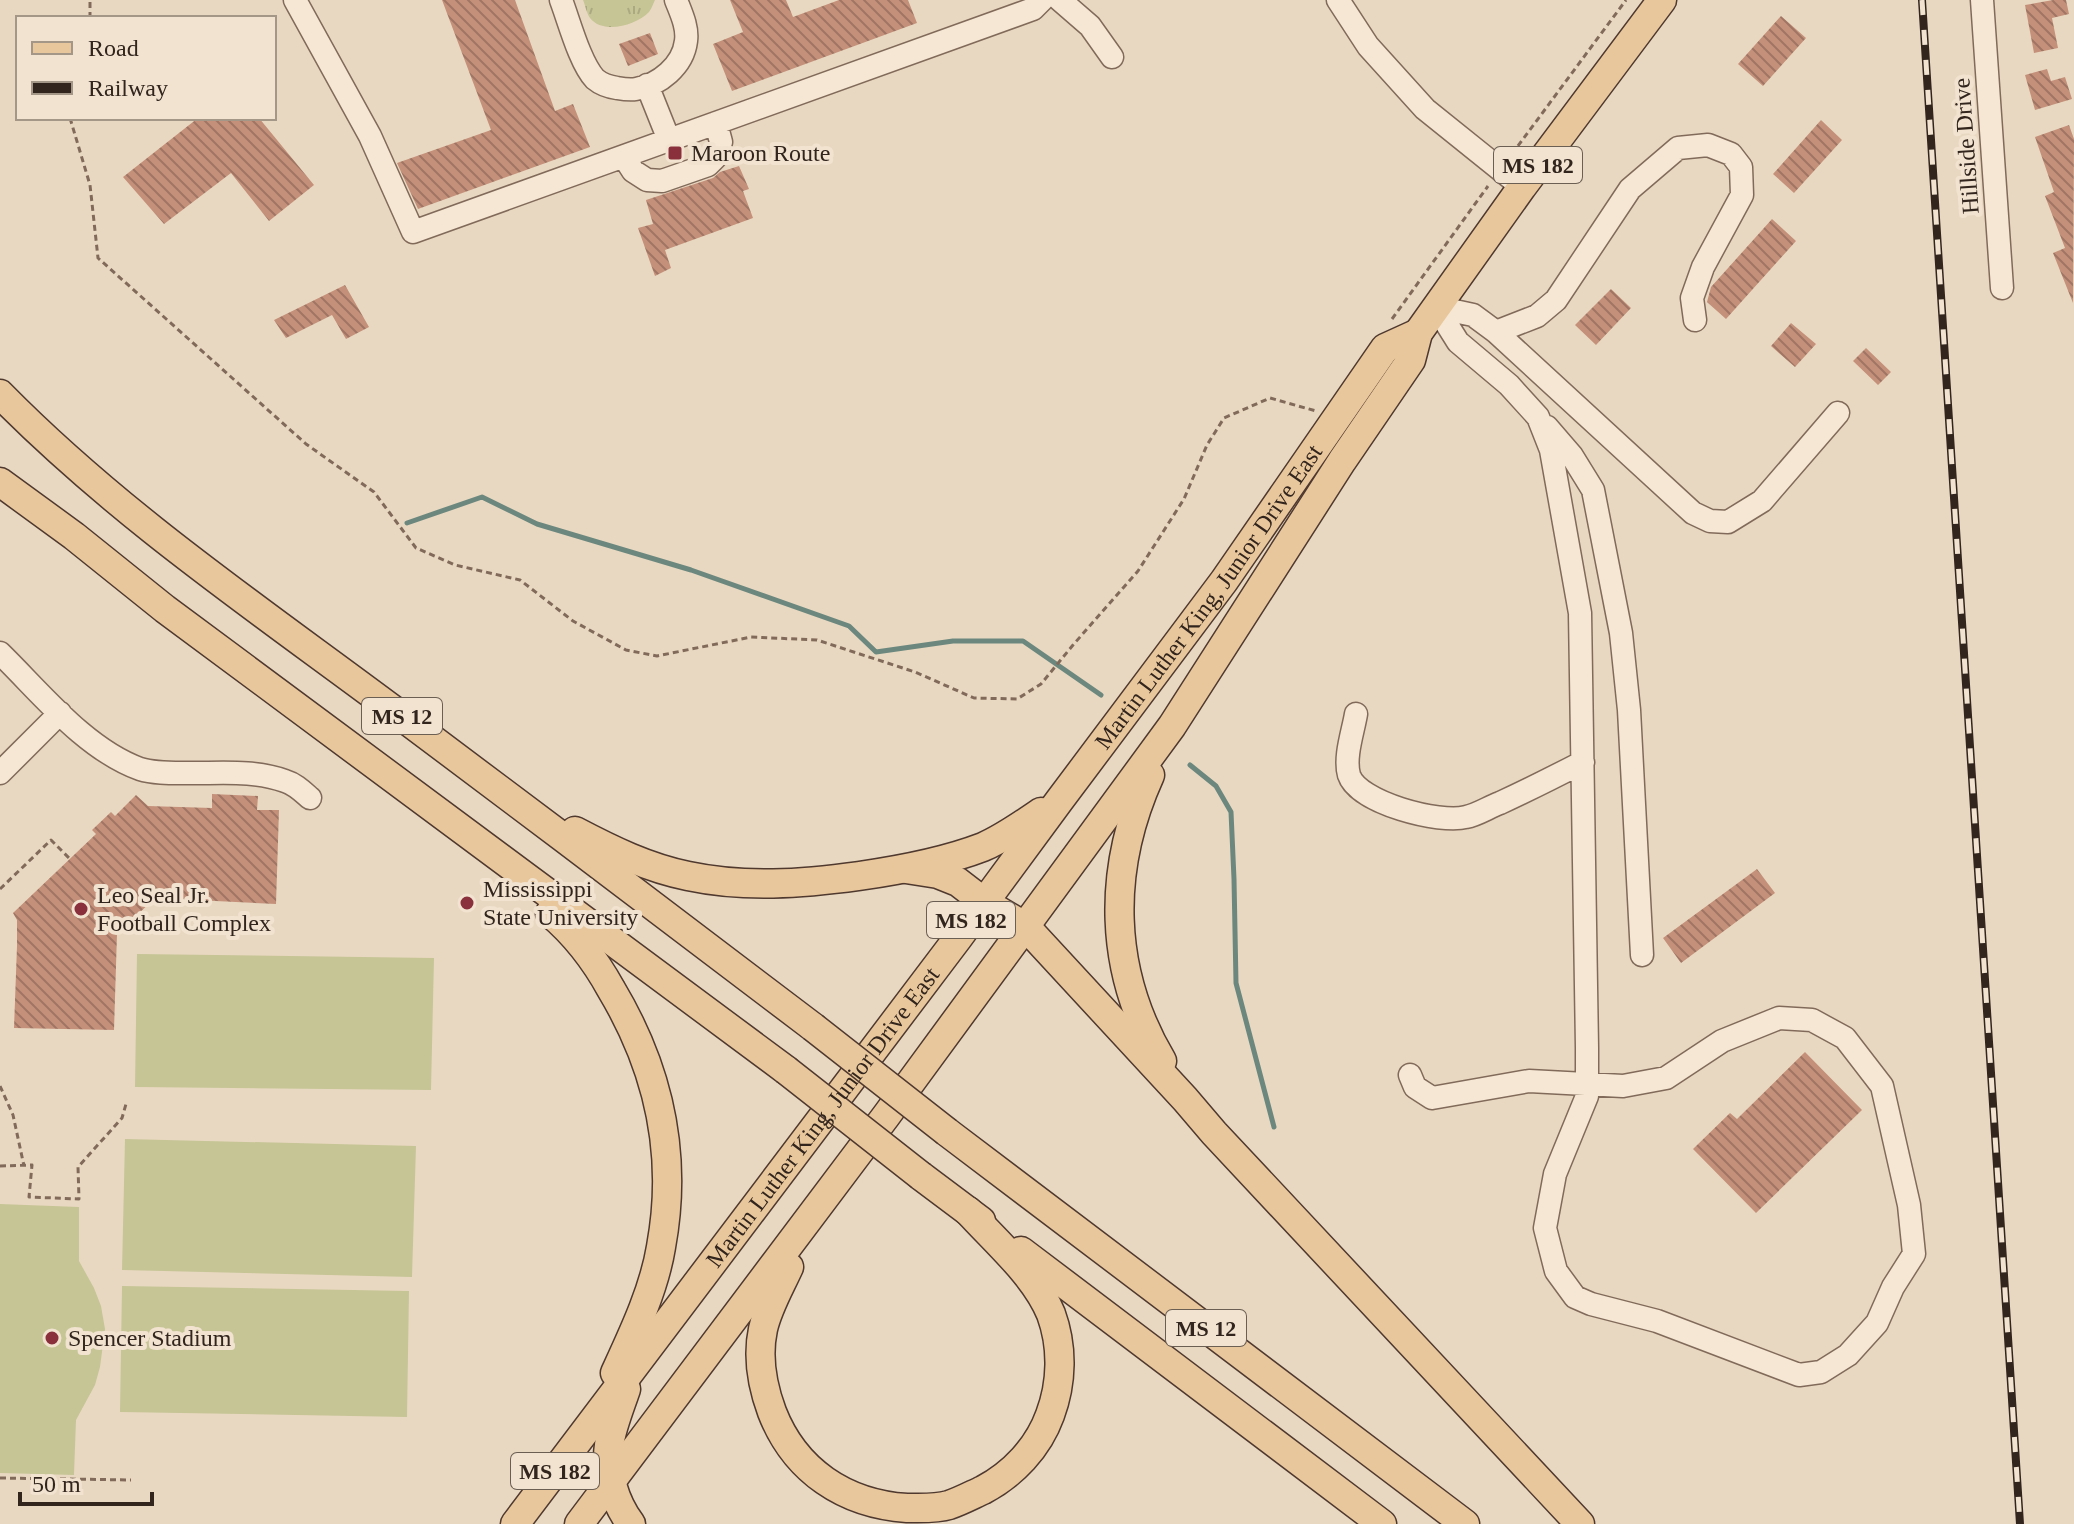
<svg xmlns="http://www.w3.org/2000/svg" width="2074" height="1524" font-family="Georgia,serif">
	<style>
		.grass { fill: url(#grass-tufts) }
		.pitch { fill: #c6c596 }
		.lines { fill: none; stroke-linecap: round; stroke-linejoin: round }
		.stream { stroke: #6c887e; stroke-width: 5 }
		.building { fill: url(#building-back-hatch) }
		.minor-casing { stroke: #816a5a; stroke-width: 25 }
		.major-casing { stroke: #4f392f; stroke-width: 31 }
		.path { stroke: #816a5a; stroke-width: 3; stroke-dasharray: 6 4; stroke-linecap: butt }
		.minor { stroke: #f5e7d3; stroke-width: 22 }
		.major { stroke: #e9c79c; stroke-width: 28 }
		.rail-casing { stroke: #32251d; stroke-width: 8 }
		.rail { stroke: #f1e3d0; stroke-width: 5; stroke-dasharray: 15; stroke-linecap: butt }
		.major-bridge-casing { stroke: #4f392f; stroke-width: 31; stroke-linecap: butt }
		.major-bridge { stroke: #e9c79c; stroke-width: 28 }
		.poi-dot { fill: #8a303c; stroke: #f1e3d0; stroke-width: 3 }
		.labels { text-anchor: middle; stroke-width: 8; stroke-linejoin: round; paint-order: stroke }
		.shield { fill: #f1e3d0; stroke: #6b5e53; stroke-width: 2 }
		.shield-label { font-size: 22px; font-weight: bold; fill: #32251d }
		.street-label { font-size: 24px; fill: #32251d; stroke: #f1e3d0 }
		.poi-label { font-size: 24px; fill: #32251d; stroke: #f1e3d0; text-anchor: start }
	</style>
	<defs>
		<pattern id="grass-tufts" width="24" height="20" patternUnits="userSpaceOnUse" patternTransform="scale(2)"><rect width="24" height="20" fill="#c6c596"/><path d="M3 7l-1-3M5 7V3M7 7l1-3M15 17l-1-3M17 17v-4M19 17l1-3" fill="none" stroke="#aba981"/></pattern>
		<pattern id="building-back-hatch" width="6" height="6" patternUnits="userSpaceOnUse" patternTransform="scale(2)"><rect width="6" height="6" fill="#c4907a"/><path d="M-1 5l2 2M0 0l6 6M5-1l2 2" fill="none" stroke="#a07563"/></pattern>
	</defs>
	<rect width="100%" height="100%" fill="#e9d8c1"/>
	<path class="grass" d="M583,0H655C653,4 652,8 649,12C637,25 603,35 590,18C587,14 585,5 583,0Z"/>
	<path class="pitch" d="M137,954L434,958L431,1090L135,1087Z
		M125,1139L416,1146L412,1277L122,1270Z
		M0,1204L79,1207V1261L94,1288L101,1306L105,1329L100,1367L95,1385L76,1420L74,1475L0,1473Z
		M122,1286L409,1291L407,1417L120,1412Z"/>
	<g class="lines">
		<path class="stream" d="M407,523L482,497L537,524L691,570L849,626L876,652L953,641H1023L1101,695
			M1190,765L1216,786L1231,812L1234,879L1236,983L1274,1127"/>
	</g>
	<path class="building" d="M442,0H515L555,111L573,104L590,147L418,209L397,163L491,130Z
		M730,0H786L793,17L839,0H908L917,23L732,91L713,44L743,32Z
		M2053,0H2066L2069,14L2052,18L2058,48L2034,53L2025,5Z
		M1781,16L1806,38L1763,86L1738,64Z
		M650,33L658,54L628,66L619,44Z
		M2047,69L2051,81L2065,77L2072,99L2035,110L2025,75Z
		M198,118H259L314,185L269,221L231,173L164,224L123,177Z
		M1821,120L1842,140L1794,193L1773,174Z
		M2069,125L2074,139L2073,303L2053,253L2065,248L2045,196L2054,192L2035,137Z
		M739,166L749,189L743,191L753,218L665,250L671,268L655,276L638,228L653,224L646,200L713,178L720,172Z
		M1772,219L1796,241L1726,319L1707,302L1711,287Z
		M345,285L369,327L346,339L332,315L286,338L274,320Z
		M1611,289L1631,308L1596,345L1575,325Z
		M1791,323L1816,344L1795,367L1771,346Z
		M1866,348L1891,372L1878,385L1853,361Z
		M212,794L258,796L257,810H279L276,904L155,898L117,934L114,1030L14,1028L17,946V920L13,913L96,834L92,830L111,812L115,816L136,795L148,806L212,808Z
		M1757,869L1775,893L1681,963L1663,938Z
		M1805,1052L1862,1110L1756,1213L1693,1149L1730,1113L1737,1119Z"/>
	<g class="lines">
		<defs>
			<path id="minor" d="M295,0L370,136L413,232L1033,9L1042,0
				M561,0C569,21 580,63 595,79C601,84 610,87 617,88C623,89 630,90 636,89C659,85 683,66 686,41C688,27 681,13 676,0
				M1060,0L1090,26L1112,57
				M1338,0L1368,46L1425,109L1522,187
				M1982,0L2002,288
				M647,85L669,140
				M624,157L633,171L647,180L662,181L708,165L715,158L721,142L716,123
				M1436,307L1473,315L1496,332L1693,513L1710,521L1728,522L1762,501L1838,413
				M1496,332L1537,316L1556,300L1630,189L1678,148L1708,145L1731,154L1741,167L1742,195L1703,267L1692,298L1695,320
				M1547,427L1572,456L1593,490L1621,633L1629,710L1642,955
				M0,653C41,693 85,749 140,769C153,773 168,773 182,773C215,774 253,769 285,781C295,784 302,791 310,798
				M1356,714C1353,732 1344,757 1349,775C1358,803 1440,824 1466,817C1477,815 1489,807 1500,803C1528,790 1556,776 1583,762
				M0,773L60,713
				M1410,1075L1415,1087L1432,1098L1529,1081L1623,1086L1666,1078L1722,1041L1779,1018L1812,1020L1845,1038L1882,1086L1909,1205L1914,1254L1893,1287L1877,1323L1848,1355L1821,1372L1799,1375L1657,1321L1591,1304L1575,1297L1556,1271L1545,1228L1555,1174L1587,1096V1048L1580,613L1551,450L1538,417L1509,385L1458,342L1436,307"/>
			<g id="major">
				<path d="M0,394C118,514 258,609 392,709C533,814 673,921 813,1027"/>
				<path d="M0,482L74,536L165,609L786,1070"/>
				<path d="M1150,775C1107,870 1108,970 1162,1061"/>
				<path d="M575,831C611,850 648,868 688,876C745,888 801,884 859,876C901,870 944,862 983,847C1004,838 1023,824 1041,812"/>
				<path d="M906,869L938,874L958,882L984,902L1026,927L1185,1099L1214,1133L1580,1524"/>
				<path d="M550,913C575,934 595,960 611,989C659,1069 678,1155 661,1247C654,1290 633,1334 615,1373"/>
				<path d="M947,1132L1465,1524"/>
				<path d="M921,1176L981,1221"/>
				<path d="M1021,1251L1382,1524"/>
				<path d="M789,1267C780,1287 768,1307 763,1329C757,1357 762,1385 772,1412C795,1471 845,1504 907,1508C921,1508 936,1509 949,1505C961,1501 972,1495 983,1490C1013,1474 1038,1448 1050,1415C1062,1383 1063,1347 1051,1314C1035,1275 996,1242 968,1211"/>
				<path d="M626,1389C620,1407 612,1426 609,1445C605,1471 615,1503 631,1524"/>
				<path id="s1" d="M515,1524L958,938L1059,801L1224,581L1385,348L1418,333"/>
				<path d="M579,1524L886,1116L1172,726L1342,461L1411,360L1418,333L1522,187L1662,0"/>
			</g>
		</defs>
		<use href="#minor" class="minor-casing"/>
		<use href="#major" class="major-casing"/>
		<path class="path" d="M90,18V0
			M70,118L90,185L98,258L306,444L374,492L416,548L455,565L520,580L573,621L626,650L657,656L751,637L817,640L915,672L974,698L1017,699L1041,684L1073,645L1138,571L1184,499L1207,445L1224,418L1270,398L1316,411
			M1512,154L1626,0
			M1392,319L1488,186
			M0,889L51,840L69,858
			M0,1086L13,1115L24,1166
			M0,1166L32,1165L29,1197L79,1199L78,1167L122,1118L126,1104
			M0,1478L131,1480"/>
		<use href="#minor" class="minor"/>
		<use href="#major" class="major"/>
		<defs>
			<path id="rail" d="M1922,0L2020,1524"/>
		</defs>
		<use href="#rail" class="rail-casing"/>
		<use href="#rail" class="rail"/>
		<defs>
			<path id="major-bridge" d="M813,1027L947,1132
				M786,1070L921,1176"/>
		</defs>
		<use href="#major-bridge" class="major-bridge-casing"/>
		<use href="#major-bridge" class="major-bridge"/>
	</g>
	<g class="poi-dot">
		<rect x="667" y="145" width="16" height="16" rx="4"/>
		<circle cx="467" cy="903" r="8"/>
		<circle cx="81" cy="909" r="8"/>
		<circle cx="52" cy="1338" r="8"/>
	</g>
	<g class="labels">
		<g class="shield">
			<rect x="1494" y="147" width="88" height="36" rx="6"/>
			<rect x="362" y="698" width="80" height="36" rx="6"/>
			<rect x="927" y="902" width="88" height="36" rx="6"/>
			<rect x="1166" y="1310" width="80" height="36" rx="6"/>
			<rect x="511" y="1453" width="88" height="36" rx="6"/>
		</g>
		<g class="shield-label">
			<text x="1538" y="173">MS 182</text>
			<text x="402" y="724">MS 12</text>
			<text x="971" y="928">MS 182</text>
			<text x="1206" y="1336">MS 12</text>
			<text x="555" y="1479">MS 182</text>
		</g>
		<g class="street-label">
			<text transform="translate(1966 146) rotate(-94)" y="8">Hillside Drive</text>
			<text dy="8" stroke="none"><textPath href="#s1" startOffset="1158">Martin Luther King, Junior Drive East</textPath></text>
			<text dy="8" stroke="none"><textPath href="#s1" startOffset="510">Martin Luther King, Junior Drive East</textPath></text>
		</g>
		<g class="poi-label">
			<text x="691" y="161">Maroon Route</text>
			<text x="483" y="897">Mississippi<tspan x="483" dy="28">State University</tspan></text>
			<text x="97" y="903">Leo Seal Jr.<tspan x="97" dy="28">Football Complex</tspan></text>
			<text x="68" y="1346">Spencer Stadium</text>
		</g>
	</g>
	<rect x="16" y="16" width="260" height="104" fill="#f1e3d0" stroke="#a59788" stroke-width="2"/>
	<rect x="32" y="42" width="40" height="12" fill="#e9c79c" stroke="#a59788" stroke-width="2"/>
	<text x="88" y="56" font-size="24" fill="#32251d">Road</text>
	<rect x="32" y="82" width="40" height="12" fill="#32251d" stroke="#a59788" stroke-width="2"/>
	<text x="88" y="96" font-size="24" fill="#32251d">Railway</text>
	<path d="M20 1492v12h132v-12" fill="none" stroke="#32251d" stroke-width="4"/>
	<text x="32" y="1492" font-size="24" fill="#32251d" stroke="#f1e3d0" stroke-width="6" paint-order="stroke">50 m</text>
</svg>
